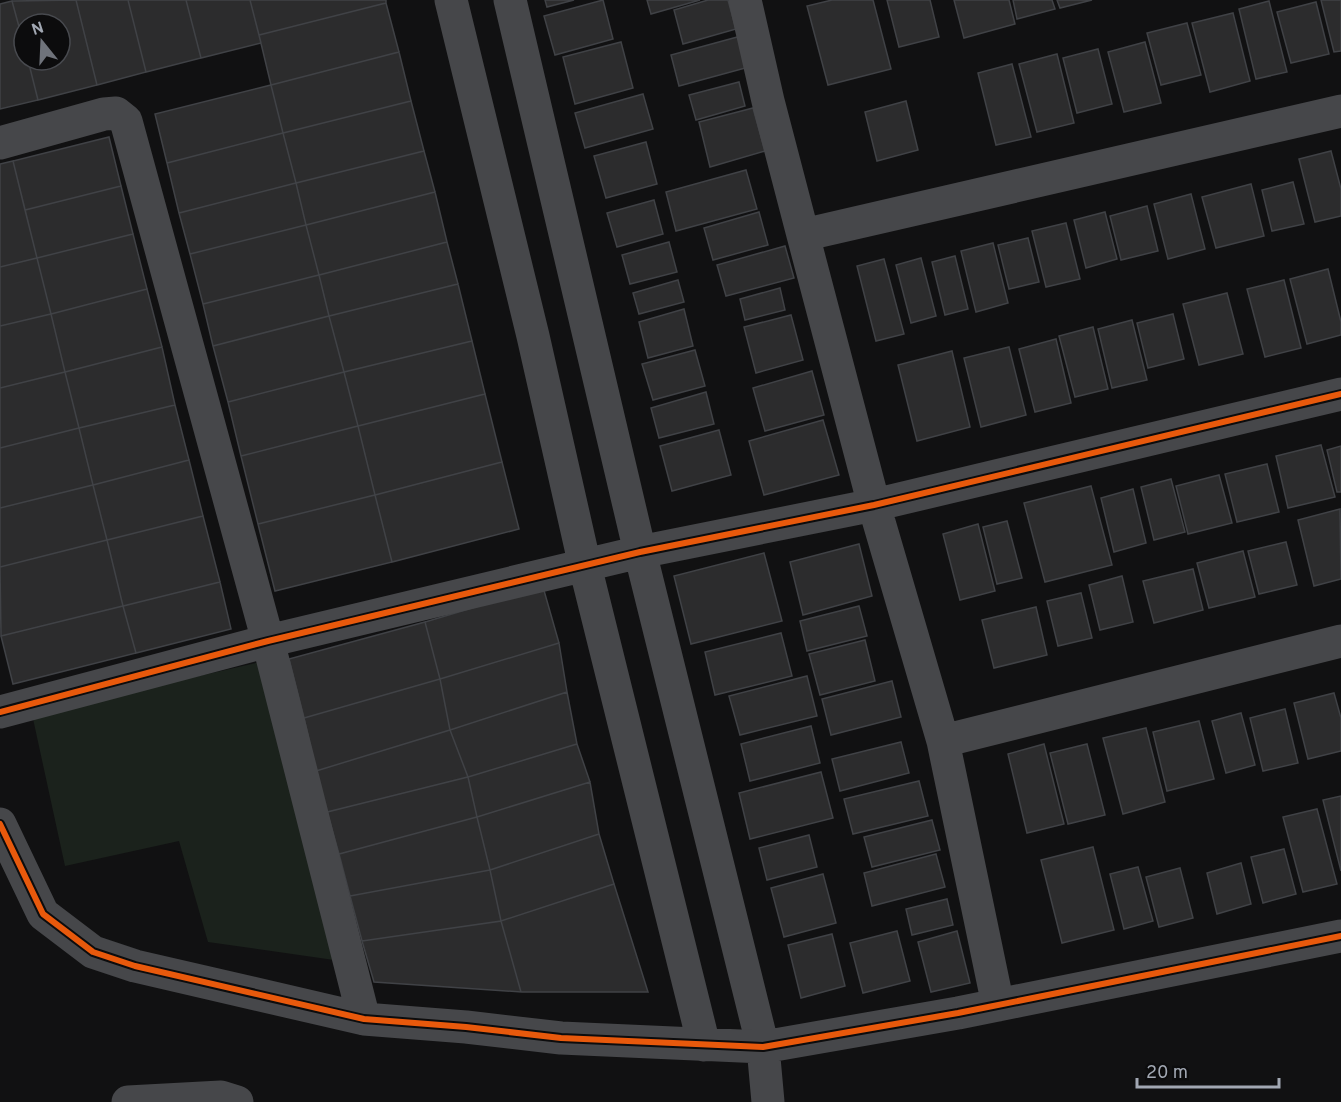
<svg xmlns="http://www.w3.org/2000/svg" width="1341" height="1102" font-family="Overpass,sans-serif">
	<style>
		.green { fill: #1b221c }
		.building { fill: #2c2c2d; stroke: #404246; stroke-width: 1.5 }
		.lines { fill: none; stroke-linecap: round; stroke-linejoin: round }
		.minor { stroke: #46474a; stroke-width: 33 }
		.cycleway-casing { stroke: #0c0c0d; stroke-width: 10 }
		.cycleway { stroke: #e8590c; stroke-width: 6 }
	</style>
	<rect width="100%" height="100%" fill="#111112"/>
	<path class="green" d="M260,662L334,960L208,942L179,841L65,866L32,714Z"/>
	<path class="building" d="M76,0H128L146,72L97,85Z
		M76,0L97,85L38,100L28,60H60V24H24V45L12,1Z
		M128,0H186L201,58L146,72Z
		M186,0H250L261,43L201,58Z
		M250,0H386V3L259,35Z
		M545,0H574L547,7Z
		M603,0L613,39L555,55L544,16Z
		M647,0H700L651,14Z
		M708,0H728L736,29L683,44L674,10Z
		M832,0H873L891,69L828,85L807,6Z
		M887,0H930L939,37L899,47Z
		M954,0H1009L1015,24L964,38Z
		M1013,0H1052L1055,9L1017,19Z
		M1057,0H1092L1060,8Z
		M1321,0H1341V51L1334,52Z
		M12,1L24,45V60H28L38,100L0,109V4Z
		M1269,1L1287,72L1256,79L1239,9Z
		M1316,2L1329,54L1291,63L1277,12Z
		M386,3L399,52L271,85L259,35Z
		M1233,13L1250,81L1210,92L1192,23Z
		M1187,23L1201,75L1161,85L1147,33Z
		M741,36L749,67L679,86L671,55Z
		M621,42L633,88L575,104L563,57Z
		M1145,42L1161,103L1124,112L1108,52Z
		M1098,49L1112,104L1077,113L1063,58Z
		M399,52L411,101L283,133L271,85Z
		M1057,54L1074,123L1037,132L1019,64Z
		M1012,64L1031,137L996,145L978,73Z
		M739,82L745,106L696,120L689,95Z
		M271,85L283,133L167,163L155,114Z
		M643,94L653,129L585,148L575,113Z
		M411,101L424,151L296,183L283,133Z
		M906,101L918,150L877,161L865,112Z
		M753,108L765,151L710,167L699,122Z
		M283,133L296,183L179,213L167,163Z
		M109,137L121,186L25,210L13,161Z
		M646,142L657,184L606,198L594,156Z
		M424,151L435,192L306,225L296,183Z
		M1331,151L1341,189V216L1315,222L1299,159Z
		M13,161L37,258L0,267V164Z
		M746,170L757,209L676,231L666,192Z
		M1293,182L1304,224L1272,231L1262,190Z
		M296,183L306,225L190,254L179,213Z
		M1251,184L1264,236L1216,248L1202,197Z
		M121,186L133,234L37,258L25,210Z
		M435,192L447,242L319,275L306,225Z
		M1191,194L1205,249L1168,259L1154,204Z
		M654,200L663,234L617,247L607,213Z
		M1147,206L1158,251L1121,260L1110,216Z
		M759,212L768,245L713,260L704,228Z
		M1105,212L1117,259L1086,268L1074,220Z
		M1066,223L1080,279L1046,287L1032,231Z
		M306,225L319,275L203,304L190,254Z
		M133,234L147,289L51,314L37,258Z
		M1028,238L1039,282L1009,289L998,245Z
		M447,242L458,284L329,316L319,275Z
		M669,242L677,272L630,284L622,255Z
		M993,243L1008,303L976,312L961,251Z
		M785,246L794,278L726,296L717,265Z
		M955,256L968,309L945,315L932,262Z
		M37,258L51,314L0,326V267Z
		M921,258L936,316L911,323L896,265Z
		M884,259L904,334L876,341L857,266Z
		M1328,269L1341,322V335L1307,344L1290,279Z
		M319,275L329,316L213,346L203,304Z
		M678,280L684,302L639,314L633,293Z
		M1284,280L1301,348L1265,357L1247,289Z
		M458,284L472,341L344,372L329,316Z
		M780,288L785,310L745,320L740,299Z
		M147,289L162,347L65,372L51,314Z
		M1227,293L1243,354L1199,365L1183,304Z
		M684,309L693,346L648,358L639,322Z
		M51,314L65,372L0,388V326Z
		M1173,314L1184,359L1148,368L1137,323Z
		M791,315L803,360L756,373L744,327Z
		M329,316L344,372L228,402L213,346Z
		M1132,320L1147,380L1112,388L1098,329Z
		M1093,327L1108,389L1075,397L1059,336Z
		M1056,339L1071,403L1035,412L1019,349Z
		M472,341L485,394L358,426L344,372Z
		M162,347L175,405L79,428L65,372Z
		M1009,347L1026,415L981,427L964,358Z
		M695,350L705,386L653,400L642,364Z
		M952,351L970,427L917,441L898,365Z
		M812,371L824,415L765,431L753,388Z
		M65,372L79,428L0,448V388Z
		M344,372L358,426L241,456L228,402Z
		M706,392L714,424L659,438L651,408Z
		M485,394L502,462L375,495L358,426Z
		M175,405L189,460L93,485L79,428Z
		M823,420L839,475L764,495L749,441Z
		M358,426L375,495L258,524L241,456Z
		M79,428L93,485L0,508V448Z
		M719,430L731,475L672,491L660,446Z
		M1321,445L1335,497L1288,508L1276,456Z
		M1341,446V492H1337L1327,450Z
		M189,460L203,516L107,540L93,485Z
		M502,462L519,529L392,562L375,495Z
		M1267,464L1279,512L1237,522L1225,474Z
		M1219,475L1232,523L1188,534L1176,486Z
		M1171,479L1185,532L1154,540L1141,487Z
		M93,485L107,540L0,567V508Z
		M1091,486L1112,565L1045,582L1024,503Z
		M1133,489L1146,543L1114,552L1101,498Z
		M375,495L392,562L275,591L258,524Z
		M1340,509L1341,579L1314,586L1298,520Z
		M203,516L220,582L123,606L107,540Z
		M1007,521L1022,578L997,584L983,527Z
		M978,524L995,591L960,600L943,534Z
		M107,540L123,606L1,636L0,567Z
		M1286,542L1297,585L1259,594L1248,551Z
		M859,544L872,596L803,615L790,562Z
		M1243,551L1255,597L1209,608L1197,563Z
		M764,553L782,621L691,644L674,576Z
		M1193,569L1203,610L1154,623L1143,581Z
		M1122,576L1133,622L1100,630L1089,585Z
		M220,582L231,629L136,653L123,606Z
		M543,587L559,643L440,679L425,622Z
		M1081,593L1092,638L1058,646L1047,601Z
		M123,606L136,653L13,684L1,636Z
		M859,606L867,636L807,651L800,621Z
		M1036,607L1047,655L994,668L982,620Z
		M425,622L440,679L304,718L289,659Z
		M781,633L792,676L715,695L705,652Z
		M865,640L875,681L820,695L809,654Z
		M559,643L567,692L450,730L440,679Z
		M807,676L817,716L740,735L729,696Z
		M440,679L450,730L316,771L304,718Z
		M892,681L901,717L831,735L822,699Z
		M567,692L577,744L468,777L450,730Z
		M1334,693L1341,718V751L1308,759L1294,703Z
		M1285,709L1298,763L1263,771L1250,718Z
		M1241,713L1255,765L1226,773L1212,721Z
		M1199,721L1214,779L1167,791L1153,732Z
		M811,726L820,763L750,781L741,744Z
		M1146,728L1165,802L1123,814L1103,738Z
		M450,730L468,777L327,812L316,771Z
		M901,742L909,773L840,791L832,759Z
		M577,744L590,782L477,817L468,777Z
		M1044,744L1064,824L1027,833L1008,754Z
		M1087,744L1105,815L1068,824L1050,753Z
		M821,772L833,818L750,839L739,793Z
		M468,777L477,817L339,854L327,812Z
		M919,781L928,816L853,834L844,799Z
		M590,782L599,834L490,870L477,817Z
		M1341,796V871L1323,800Z
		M1317,809L1337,884L1303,892L1283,817Z
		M477,817L490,870L350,896L339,854Z
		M932,820L940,850L872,867L864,837Z
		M599,834L614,884L501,921L490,870Z
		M809,835L817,867L767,880L759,848Z
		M1093,847L1114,930L1062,943L1041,860Z
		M1284,849L1296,894L1263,903L1251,857Z
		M936,854L945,887L872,906L864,873Z
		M1241,863L1251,904L1217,914L1207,873Z
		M1138,867L1153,921L1124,929L1110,874Z
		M1180,868L1193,918L1159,927L1146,877Z
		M490,870L501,921L362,941L350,896Z
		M823,874L836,923L784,937L771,888Z
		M614,884L648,992H521L501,921Z
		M947,899L953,925L912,935L906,909Z
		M501,921L521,992L374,982L362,941Z
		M897,931L910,981L863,993L850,943Z
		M957,931L970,983L931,992L918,942Z
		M832,934L845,986L801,998L788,945Z"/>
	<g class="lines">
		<path class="minor" d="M451,0L533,336L585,566L704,1045
			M510,0L640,552L763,1047L768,1102
			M745,0L768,101L803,235
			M0,143L104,114L116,113L126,121L268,641L364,1019
			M0,712L268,641L640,552L874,505L1341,394
			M943,741L1341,641
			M0,824L43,914L93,952L135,966L364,1019L466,1027L561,1038L763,1047L958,1013L1341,936
			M998,1005L943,741L874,505L803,235L1341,111
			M128,1102L221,1097L237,1102"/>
		<defs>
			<path id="cycleway" d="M0,712L268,641L640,552L874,505L1341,394
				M0,824L43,914L93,952L135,966L364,1019L466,1027L561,1038L763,1047L958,1013L1341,936"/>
		</defs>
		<use href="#cycleway" class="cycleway-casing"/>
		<use href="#cycleway" class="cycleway"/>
	</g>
	<g transform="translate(42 42) rotate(342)"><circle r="28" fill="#0c0c0d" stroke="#484a4f" stroke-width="1.5"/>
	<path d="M0-4.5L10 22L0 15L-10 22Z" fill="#6f737b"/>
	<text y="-9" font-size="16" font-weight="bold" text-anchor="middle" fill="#a2a8b3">N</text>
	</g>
	<path d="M1137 1078v9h142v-9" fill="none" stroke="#a2a8b3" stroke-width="3"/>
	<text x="1146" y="1078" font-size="18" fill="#a2a8b3" stroke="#0c0c0d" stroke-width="4.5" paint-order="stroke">20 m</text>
</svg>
